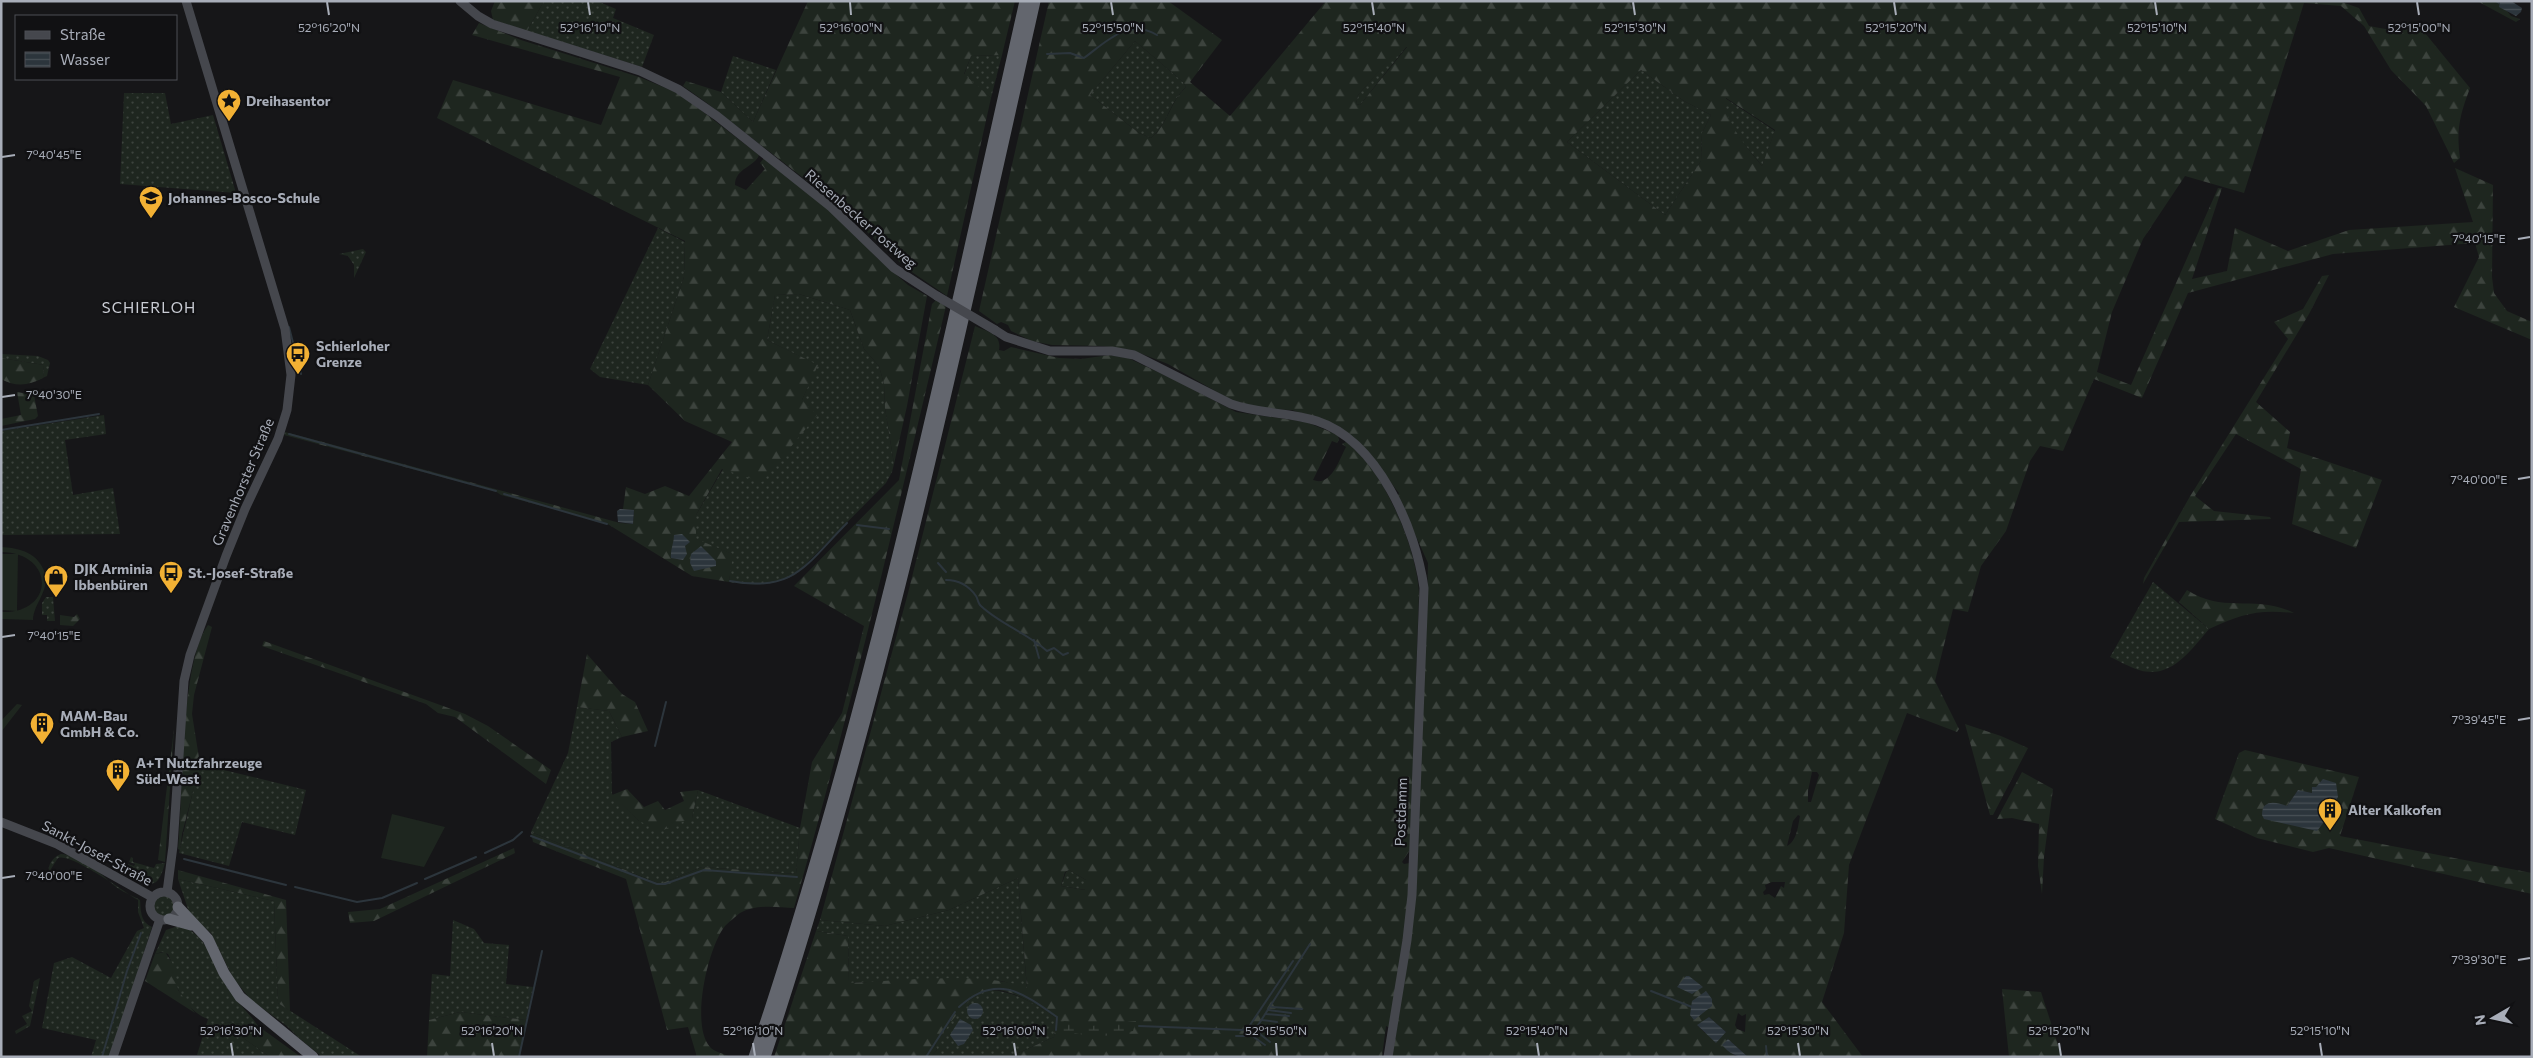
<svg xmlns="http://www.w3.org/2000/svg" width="2533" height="1058" font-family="Commissioner,sans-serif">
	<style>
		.grass { fill: url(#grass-dots) }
		.forest { fill: url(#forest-firs); fill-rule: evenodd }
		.wetland { fill: url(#wetland-marsh) }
		.pitch { fill: #1e261f }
		.water { fill: url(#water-rules) }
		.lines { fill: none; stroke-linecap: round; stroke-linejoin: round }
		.stream { stroke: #2c353c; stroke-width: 2 }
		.secondary { stroke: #45474d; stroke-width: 9 }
		.highway { stroke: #63666e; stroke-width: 11 }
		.secondary-bridge { stroke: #45474d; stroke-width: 9 }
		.ticks { fill: none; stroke: #a8adb8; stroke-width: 2 }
		.labels { text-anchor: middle; stroke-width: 4.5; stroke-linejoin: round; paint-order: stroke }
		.poi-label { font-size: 14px; font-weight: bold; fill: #a8adb8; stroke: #111113; text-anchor: start }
		.street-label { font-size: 14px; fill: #a8adb8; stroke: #111113 }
		.neighbourhood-label { font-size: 15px; letter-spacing: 1px; fill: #c9ccd4; stroke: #111113 }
		.ticks-label { font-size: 12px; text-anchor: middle; fill: #a8adb8; stroke: #111113; stroke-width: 4.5; stroke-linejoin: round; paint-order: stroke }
	</style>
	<defs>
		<pattern id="grass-dots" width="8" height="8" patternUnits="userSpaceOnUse" patternTransform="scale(1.25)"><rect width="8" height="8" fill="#1e261f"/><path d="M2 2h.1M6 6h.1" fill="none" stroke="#3c433d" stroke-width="1.8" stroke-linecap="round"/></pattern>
		<pattern id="forest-firs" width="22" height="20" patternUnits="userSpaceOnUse" patternTransform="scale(1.25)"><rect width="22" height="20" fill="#1e261f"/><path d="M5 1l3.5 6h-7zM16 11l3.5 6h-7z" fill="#3c433d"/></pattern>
		<pattern id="wetland-marsh" width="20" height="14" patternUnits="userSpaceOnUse" patternTransform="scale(1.25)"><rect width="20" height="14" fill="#1e261f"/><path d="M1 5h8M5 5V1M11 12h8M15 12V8" fill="none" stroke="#3c433d"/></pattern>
		<pattern id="water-rules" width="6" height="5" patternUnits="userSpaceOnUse" patternTransform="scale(1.25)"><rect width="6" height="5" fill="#2c353c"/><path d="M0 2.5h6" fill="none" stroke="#485056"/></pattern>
	</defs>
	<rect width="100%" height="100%" fill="#161618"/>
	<path class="grass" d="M544,1H597L616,9L613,18L654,35L642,67L527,31Z
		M1135,41L1183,82L1186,87C1170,101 1168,124 1151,138L1139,133L1090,95Z
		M1401,45L1407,46L1360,105L1356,104L1358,95Z
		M1002,55L991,98L964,75L971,56Z
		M733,56L776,70L753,122L721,92Z
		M1641,70L1684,101L1711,115L1702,133L1701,161L1665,215L1567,142Z
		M124,93H165L171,124L213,115L236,193L120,184Z
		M1725,98L1775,131L1762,166C1749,149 1721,121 1725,98Z
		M658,228L685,242L684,277L648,385L600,377L590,369Z
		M363,249L366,252L354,278V265L348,256L339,254Z
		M799,294L850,310L864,349L879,366L884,384L885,408L894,464L892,472L886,483L795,575C770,586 756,586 729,582L732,554L695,539L696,515L723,469L802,400L817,365L767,340L775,295Z
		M1,354L38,356L48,360L50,363L47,376L34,382L43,377L44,365L1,358Z
		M104,415L106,434L65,440L73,495L113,488L120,534L1,535V431Z
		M2153,582L2209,629C2191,650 2171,680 2139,670C2129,667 2119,661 2110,657Z
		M46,597H53L55,621H47V615H42V603Z
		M577,707L609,711L622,737L611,742L612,794L639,821L692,818L698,790L800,828L796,874L702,867L660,884L531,832L568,753Z
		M199,764L306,790L295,835L242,822L229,866L179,853Z
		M61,854C78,855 99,871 110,882C118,890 131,895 140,900C141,908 139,921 152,927L111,1057H91L96,1040L42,1028L54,963L72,957L111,978L137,931L144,928L138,912V900C125,892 70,852 58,858L49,872C47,865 54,856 61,854Z
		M131,857L133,858V862L154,868L156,864L165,863C157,893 149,885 127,873L128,864L134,866L135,864L129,862Z
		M1069,870L1086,880V890L1061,886L1066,872Z
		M1018,878L1027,989L1002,981L955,979L849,983L848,936L816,931L820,920L885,926L949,910Z
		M178,879L274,901L278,1003L362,1057H322L299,1038L287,1026L251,1000L233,978L211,933L190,915Z
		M153 905a11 11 0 1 1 22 0a11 11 0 1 1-22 0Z
		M453,920L474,929L484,943L509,945L506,984L533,987L526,1020L460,1012L429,1020L432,974L450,976Z
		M181,925C213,939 217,976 238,1002C245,1010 252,1017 258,1026L226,1022L225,1025L270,1057L197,1055L208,1019C193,1014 179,996 175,981C172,971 173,964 168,954L162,952L155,954L166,930Z
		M40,978L30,1026L16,1034L15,1031L27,1024L22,1016L32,1011L29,1006L34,981Z
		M990,990C1017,992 1035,1004 1056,1018L1054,1037L1009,1057H931L937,1050L935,1044C951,1022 963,997 990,990Z"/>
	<path class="forest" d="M495,1H544L527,31L493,20L491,11Z
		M808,1H1015L1002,55L971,56L964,74L991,98L947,296L906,268L838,205L707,103L683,86L686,81L721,92L753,122Z
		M1049,1H1168L1222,40L1190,82L1230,116L1326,1H2339L2359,8L2369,26L2391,30L2401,22H2416L2470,88C2460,115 2456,129 2460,158L2454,163L2426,106L2391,70L2364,26L2341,6L2304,3L2244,193L2185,176L2143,239L2112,312L2097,372L2131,385L2218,188H2222L2192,279L2227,271L2235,228L2288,251L2349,230L2473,222L2455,168L2493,185L2492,277L2494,293L2507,311L2532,322V340L2454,307L2479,257L2475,243L2333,254L2188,293L2142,398L2094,379L2063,451L2040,446L2030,461L2006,531L1981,566L1968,612L1953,609L1935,681L1959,729L1957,732L1907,713L1849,865L1844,933L1822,1002L1863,1057H1748L1728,1039L1727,1049L1736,1057H1392L1400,1008L1426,642L1428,563L1398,496L1399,493L1359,442L1331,423L1292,410L1263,409L1231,400L1168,364L1132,350L1103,346L1052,345L1032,341L1011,331L1008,325L1001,322L997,324L979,311ZM1135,41L1183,82L1186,87C1170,102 1168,124 1151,138L1139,133L1090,95ZM1401,46L1407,47L1360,105L1356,104L1358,95ZM1641,70L1684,101L1711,115L1702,133L1701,161L1665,215L1567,142ZM1726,98L1775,130L1762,166C1749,150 1721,118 1726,98ZM1812,772H1817L1819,775L1811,802H1808V791ZM1798,815L1800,816C1798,826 1797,841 1787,846L1793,821ZM1772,882H1785L1784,888L1781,886L1775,898L1769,894L1764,895L1763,892L1766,889L1765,885ZM1738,1013L1742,1016L1746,1014L1745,1032L1737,1029L1735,1025ZM1709,1017L1726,1032L1705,1033L1698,1026Z
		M2477,1H2499L2511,16L2520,19L2516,22Z
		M479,23L521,40L639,77L680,94L759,155C755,167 735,168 735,185L746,190L765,169L760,163L764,158L843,221L877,258L908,285L927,296L907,406L894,464L885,408L884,384L879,366L864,349L850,310L799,294L775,295L767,340L818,365L802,400L817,415L762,482L722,469L696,515V539L733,554L729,582L692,576L606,523L501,495L495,491L284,435L285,432L323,442L620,523L633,524L634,510L623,509L626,487L645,494L665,486L689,496L732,442L685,421L648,385L684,277L685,241L437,118L453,80L601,125L620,77L472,35ZM674,538L689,542L685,546L682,560L672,558Z
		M2329,275L2309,314L2256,402L2290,432L2287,448L2382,480L2356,548L2292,524L2301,469L2236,434L2195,496L2214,511L2270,517L2271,519L2179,522L2143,584L2144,578L2189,498L2288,339L2274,322L2303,309L2322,276Z
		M936,300L946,306C898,508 851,709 794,908C777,907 756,904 740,913C736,916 729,922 725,926C708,947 690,1025 710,1047C714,1052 725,1054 731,1057H697L688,1027L667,1030L626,879L533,842L531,832L660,884L702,867L796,874L800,828L812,762L842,713L864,626L794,586L899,480L932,304Z
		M975,326C988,332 1002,334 999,350L1004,351L1011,347L1059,358L1081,359L1109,355L1128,358L1181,383L1236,412L1306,422L1338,435L1339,440L1337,443L1332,441L1313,480C1331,487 1339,460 1346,447L1342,444L1346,442C1383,468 1417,548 1419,593L1410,850L1402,862L1404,864L1410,863L1407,913L1391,1020L1390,1028L1386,1026L1382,1057H1009L1054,1037L1056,1018C990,974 979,981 935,1044L937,1050L931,1057H774L816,931L848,936L849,983C896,981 987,971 1027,988L1018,878L949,910L885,926L820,920L908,593ZM1069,870L1086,880L1085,890L1061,886L1065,872Z
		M1,358L44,365L43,378C28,386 16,387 1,379Z
		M17,392L34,395L38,416L35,419L1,426V419L21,415Z
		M2187,590C2223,614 2256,594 2294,613C2258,609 2241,614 2209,629L2179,602Z
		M77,614L80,619L73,626L60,625V615L74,617Z
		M208,625L212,627L194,695L192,714L200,764L182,834L180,850L178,849C183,798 180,663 208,625Z
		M264,641L465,714L488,726L551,770L546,784L455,717L438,713L426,704L262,646Z
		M587,654L622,694L635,702L648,731L622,737L609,711L577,707Z
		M17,704L22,705L1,732V721Z
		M1965,724L2001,736L2028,748L1993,815H1990Z
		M174,729L165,862L158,860Z
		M2245,750L2359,777L2340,836L2532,873V894L2329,848L2313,852L2257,838L2215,819L2239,753ZM2336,783V793L2321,819L2274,801L2287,806L2298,790L2312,793L2316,787Z
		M2022,772L2053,789L2044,857L2042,894L2038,866L2039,824L2012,818L1997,819Z
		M627,789L644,807L658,801L665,810L684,801L680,792L698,790L692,818L661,831L639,821L612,795Z
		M514,848L515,853L374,921L350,923L348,912L380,909Z
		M178,870L286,900L290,1011L278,1003L274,901L178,879Z
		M165,952L173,964L178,990L195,1013L145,981L155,954Z
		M2002,989L2041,992L2062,1057H2009Z
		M460,1012L526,1020L520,1057H427L429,1020Z
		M226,1022L258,1026L301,1057H270L225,1025Z"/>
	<path class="wetland" d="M1064,1021L1091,1026L1136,1021L1133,1031L1098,1037L1060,1031Z"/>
	<path class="pitch" d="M1,547C21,548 38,553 45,573L50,574V578H46C46,595 34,604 33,620L1,619V612C55,614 56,553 1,552Z
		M1,554H18L17,611L1,610Z
		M392,814L445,827L424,867L381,858Z"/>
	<path class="water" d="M2500,1H2511L2522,8L2521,12L2516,16L2499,7Z
		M620,509L634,510L633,524L618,522L617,511Z
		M682,534L690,542L685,546L687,554L683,560L671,558C670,550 674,543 674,535Z
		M701,546L716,561V566L694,571L690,563L691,554Z
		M2323,779L2336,783L2338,797L2326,815L2323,816L2321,819L2324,822L2317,831L2264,819L2262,815C2262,799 2276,802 2287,806L2298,790L2312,793V787H2316Z
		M1686,976H1689L1703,987L1692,994L1677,987Z
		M1706,991L1712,999V1006L1694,1020L1690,1015L1692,1001Z
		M967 1011a8 8 0 1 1 16 0a8 8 0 1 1-16 0Z
		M1709,1017L1726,1032L1716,1043L1697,1025Z
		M960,1019L971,1025L973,1030L964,1044L958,1046L950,1035Z
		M1728,1039L1748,1057C1736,1057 1730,1054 1722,1045Z"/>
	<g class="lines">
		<path class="stream" d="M2496,1L2499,3
			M1047,54L1070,53L1084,58C1107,41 1128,18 1157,35
			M289,327L301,374
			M1,430L99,414
			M289,434L496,491
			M504,494L607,524
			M857,525L889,529
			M938,563L946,572
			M946,580C958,580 969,586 976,596C978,599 978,604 981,606C1000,624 1027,633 1047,651L1054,648L1063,655L1068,653
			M730,581C795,593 806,564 847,523
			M1034,640L1039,658
			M655,746L666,702
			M531,836L657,884H665L704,870L797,877
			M485,853L513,840L522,832
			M184,859L286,885
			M425,879L476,857
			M295,887L357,902L382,898L417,883
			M1651,991L1692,1007
			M959,1007C996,973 1022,992 1057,1017L1056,1030
			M1272,1007L1302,1009
			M1269,1010L1291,1013
			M1266,1014L1289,1016
			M1262,1020L1277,1022
			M1139,1026L1242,1030L1248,1028L1293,961
			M1259,1028L1274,1029
			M1255,1030L1270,1042
			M1251,1035L1265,1045
			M1236,1036H1248L1253,1033L1310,944
			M1766,1046L1767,1057
			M102,1057L127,971L141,933
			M519,1057L542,951
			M926,1057L955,1012"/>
		<path class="secondary" d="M460,1L478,16L492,24L640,71L678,89L717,116L831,207L894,268L937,296
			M995,330L1006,337L1050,351H1112L1134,355L1231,404C1259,414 1289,412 1317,421C1378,441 1416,529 1424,588L1412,895L1407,940L1388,1057
			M1,822L57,844L152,897
			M150 906a14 14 0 1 1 28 0a14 14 0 1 1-28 0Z
			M167,892L173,846L184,681L190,655L226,556L245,509L278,439L287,410L291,375L285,329L186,1
			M113,1057L160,919"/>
		<path class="highway" d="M178,907L208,939L224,973L240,997L313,1057
			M169,919L191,925
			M754,1057C871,712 945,356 1025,1
			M765,1057C880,710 955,356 1035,1"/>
		<path class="secondary-bridge" d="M937,296L995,330"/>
	</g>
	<path class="ticks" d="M327,2L329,15M588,2L590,15M850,2L851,15M1111,2L1113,15M1372,2L1374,15M1633,2L1635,15M1894,2L1896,15M2155,2L2157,15M2417,2L2419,15M2,157L15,155M2518,239L2530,237M2,397L15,395M2518,479L2530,477M2,637L15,635M2518,720L2530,718M2,878L15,876M2518,960L2530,958M231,1043L233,1056M492,1043L494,1056M753,1043L755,1056M1014,1043L1016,1056M1276,1043L1277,1056M1537,1043L1539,1056M1798,1043L1800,1056M2059,1043L2061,1056M2320,1043L2322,1056"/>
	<defs>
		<symbol id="sight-pin" viewBox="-11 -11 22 30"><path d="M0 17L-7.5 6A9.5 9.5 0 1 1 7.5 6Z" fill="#f2b134" stroke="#111113"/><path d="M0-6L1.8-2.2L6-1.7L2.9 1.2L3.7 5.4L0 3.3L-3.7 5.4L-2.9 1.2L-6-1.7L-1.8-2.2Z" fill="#111"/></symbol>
		<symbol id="school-pin" viewBox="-11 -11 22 30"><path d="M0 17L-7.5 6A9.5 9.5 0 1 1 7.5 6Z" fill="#f2b134" stroke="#111113"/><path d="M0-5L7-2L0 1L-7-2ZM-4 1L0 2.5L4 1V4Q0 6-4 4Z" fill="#111"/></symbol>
		<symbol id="bus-pin" viewBox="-11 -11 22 30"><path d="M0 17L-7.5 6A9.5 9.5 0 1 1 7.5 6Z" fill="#f2b134" stroke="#111113"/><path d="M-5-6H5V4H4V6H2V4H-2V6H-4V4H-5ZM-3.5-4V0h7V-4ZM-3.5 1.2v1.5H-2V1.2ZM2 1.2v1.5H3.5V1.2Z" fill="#111"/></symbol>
		<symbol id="shop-pin" viewBox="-11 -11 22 30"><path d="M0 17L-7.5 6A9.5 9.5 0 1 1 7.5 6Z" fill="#f2b134" stroke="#111113"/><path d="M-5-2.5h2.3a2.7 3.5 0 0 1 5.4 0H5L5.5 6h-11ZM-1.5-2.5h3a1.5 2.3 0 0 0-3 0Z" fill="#111"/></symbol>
		<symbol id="building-pin" viewBox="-11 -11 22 30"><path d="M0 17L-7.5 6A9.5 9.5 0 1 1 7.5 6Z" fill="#f2b134" stroke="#111113"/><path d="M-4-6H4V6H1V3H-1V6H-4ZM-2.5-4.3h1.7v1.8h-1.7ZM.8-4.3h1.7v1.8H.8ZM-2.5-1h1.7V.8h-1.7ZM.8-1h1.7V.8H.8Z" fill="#111"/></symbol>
	</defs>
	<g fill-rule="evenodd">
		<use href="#sight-pin" x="215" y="87" width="28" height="38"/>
		<use href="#school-pin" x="137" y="184" width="28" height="38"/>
		<use href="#bus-pin" x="284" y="340" width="28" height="38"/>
		<use href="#bus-pin" x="157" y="559" width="28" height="38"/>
		<use href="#shop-pin" x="42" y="563" width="28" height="38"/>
		<use href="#building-pin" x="28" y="710" width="28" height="38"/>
		<use href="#building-pin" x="104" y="757" width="28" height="38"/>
		<use href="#building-pin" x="2316" y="796" width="28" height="38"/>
	</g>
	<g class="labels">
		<g class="poi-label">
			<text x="246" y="106">Dreihasentor</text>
			<text x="168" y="203">Johannes-Bosco-Schule</text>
			<text x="316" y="351">Schierloher<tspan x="316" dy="16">Grenze</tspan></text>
			<text x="74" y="574">DJK Arminia<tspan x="74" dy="16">Ibbenbüren</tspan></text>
			<text x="188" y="578">St.-Josef-Straße</text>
			<text x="60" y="721">MAM-Bau<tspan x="60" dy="16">GmbH &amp; Co.</tspan></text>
			<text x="136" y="768">A+T Nutzfahrzeuge<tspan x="136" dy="16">Süd-West</tspan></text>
			<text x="2348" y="815">Alter Kalkofen</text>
		</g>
		<g class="street-label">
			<text transform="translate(861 219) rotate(41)" y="5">Riesenbecker Postweg</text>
			<text transform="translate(243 482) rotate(-67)" y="5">Gravenhorster Straße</text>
			<text transform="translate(1401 812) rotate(-88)" y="5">Postdamm</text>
			<text transform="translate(97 853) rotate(28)" y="5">Sankt-Josef-Straße</text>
		</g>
		<g class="neighbourhood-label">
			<text x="149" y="313">SCHIERLOH</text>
		</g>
	</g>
	<g class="ticks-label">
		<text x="329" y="32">52°16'20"N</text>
		<text x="590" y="32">52°16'10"N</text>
		<text x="851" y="32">52°16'00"N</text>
		<text x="1113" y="32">52°15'50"N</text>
		<text x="1374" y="32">52°15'40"N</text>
		<text x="1635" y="32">52°15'30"N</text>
		<text x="1896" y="32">52°15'20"N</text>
		<text x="2157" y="32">52°15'10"N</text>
		<text x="2419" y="32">52°15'00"N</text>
		<text x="54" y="159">7°40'45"E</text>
		<text x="2479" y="243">7°40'15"E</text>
		<text x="54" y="399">7°40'30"E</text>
		<text x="2479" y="484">7°40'00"E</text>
		<text x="54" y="640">7°40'15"E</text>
		<text x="2479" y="724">7°39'45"E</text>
		<text x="54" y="880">7°40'00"E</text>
		<text x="2479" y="964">7°39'30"E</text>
		<text x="231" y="1035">52°16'30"N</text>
		<text x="492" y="1035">52°16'20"N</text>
		<text x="753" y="1035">52°16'10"N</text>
		<text x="1014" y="1035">52°16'00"N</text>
		<text x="1276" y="1035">52°15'50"N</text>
		<text x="1537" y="1035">52°15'40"N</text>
		<text x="1798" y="1035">52°15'30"N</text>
		<text x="2059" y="1035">52°15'20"N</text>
		<text x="2320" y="1035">52°15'10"N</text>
	</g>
	<rect width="2533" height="1058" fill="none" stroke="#a8adb8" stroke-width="5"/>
	<rect x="15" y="15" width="162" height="65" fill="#111113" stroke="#4d4f55"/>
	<rect x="25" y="31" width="25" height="8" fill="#45474d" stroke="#4d4f55"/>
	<text x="60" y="40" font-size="15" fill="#a8adb8">Straße</text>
	<rect x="25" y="52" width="25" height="15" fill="url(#water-rules)" stroke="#4d4f55"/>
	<text x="60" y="65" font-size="15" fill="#a8adb8">Wasser</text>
	<g transform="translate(2493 1018) rotate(261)" stroke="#111113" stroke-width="4" paint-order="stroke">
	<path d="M0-4L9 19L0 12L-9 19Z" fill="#a8adb8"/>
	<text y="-8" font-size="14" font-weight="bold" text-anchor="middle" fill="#a8adb8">N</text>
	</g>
</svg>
